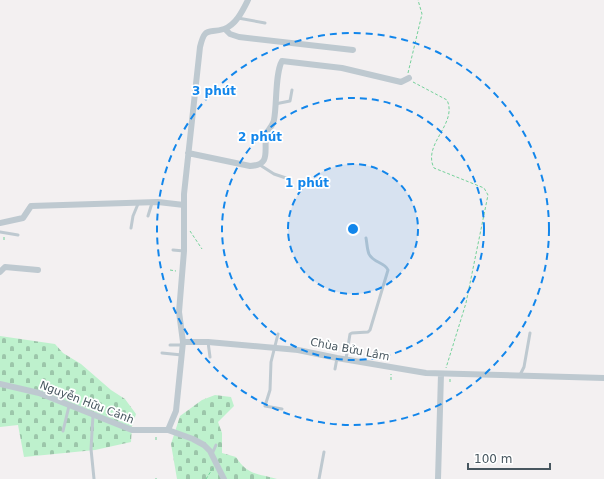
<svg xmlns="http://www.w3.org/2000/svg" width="604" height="479" font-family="'DejaVu Sans',sans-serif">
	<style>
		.cemetery { fill: url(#cemetery-stones) }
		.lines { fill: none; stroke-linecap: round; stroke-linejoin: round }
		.path { stroke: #74d19a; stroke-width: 1; stroke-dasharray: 3 2; stroke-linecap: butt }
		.lane { stroke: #bec9d0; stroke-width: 3 }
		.street { stroke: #bec9d0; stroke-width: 6 }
		.ring { fill: none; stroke: #1286eb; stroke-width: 2; stroke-dasharray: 7 5 }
		.labels { text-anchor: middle; stroke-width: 3.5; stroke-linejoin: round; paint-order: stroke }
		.street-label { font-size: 11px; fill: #47565f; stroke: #fff }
		.centre { fill: #1286eb; stroke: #fff; stroke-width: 2 }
		.ring-label { font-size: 12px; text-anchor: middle; font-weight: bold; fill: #1286eb; stroke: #fff; stroke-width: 3.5; stroke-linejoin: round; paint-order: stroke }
	</style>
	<defs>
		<pattern id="cemetery-stones" width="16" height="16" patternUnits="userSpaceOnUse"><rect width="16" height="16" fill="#bef1cd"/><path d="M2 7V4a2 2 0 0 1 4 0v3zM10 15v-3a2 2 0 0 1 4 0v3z" fill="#9cc6aa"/></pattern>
	</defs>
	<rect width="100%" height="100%" fill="#f3f0f1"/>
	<path class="cemetery" d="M0,336L55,344L63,353L81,364L111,390L125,399L136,414L132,426L131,442L95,450L24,457L18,425L0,427Z
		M215,395L231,397L234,406L218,422L222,433V453L236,457C248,476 258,473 277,479H177L171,444L180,416L202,400Z"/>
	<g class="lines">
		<path class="path" d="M408,73L422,14L418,0
			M413,82L447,100C458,124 422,144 434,168L484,188L488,195L466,303L446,368
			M190,231L202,249
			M4,237V241
			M170,270L176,271
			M450,379V382
			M391,380V374
			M48,391L51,384
			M156,440V437
			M156,478V479
			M206,479L213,468"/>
		<path class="lane" d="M238,18L265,23
			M275,104L290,101L292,90
			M260,165L274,174L289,179
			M148,216L152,203
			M131,228L133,216L138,204
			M0,232L18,235
			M173,250L184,251
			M278,334L271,362L270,390L265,406L282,409
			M208,342L210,357
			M170,345H182
			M162,353L182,355
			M346,359L350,334L352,333L368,332L370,330L388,270C385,262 373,263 369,254C367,249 367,243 366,238
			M335,369L337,358
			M520,375L524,367L530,333
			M93,415L91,449L94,479
			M63,431L69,406
			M212,454L216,445
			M319,479L324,452"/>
		<path class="street" d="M225,29L230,34L239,37L353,50
			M188,153L250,166C271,165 264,152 266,136C267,130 273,126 274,120C277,105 275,73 282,61L342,68L401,82L409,78
			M0,223L23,218L31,206L158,202L184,205
			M0,272L5,267L38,270
			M183,342L179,312L184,251V194L200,47C205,26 208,34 224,29C236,25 243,10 248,0
			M0,384L39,393L132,430H168L193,439L204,445L210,451L224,479
			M168,430L176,411L183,342H208L298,350L337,358L426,373L604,378
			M438,479L441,374"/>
	</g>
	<circle cx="353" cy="229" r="65" fill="#1286eb" fill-opacity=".12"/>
	<g class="ring">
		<circle cx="353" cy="229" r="65"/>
		<circle cx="353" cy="229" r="131"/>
		<circle cx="353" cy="229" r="196"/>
	</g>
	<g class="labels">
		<g class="street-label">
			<text transform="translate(350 349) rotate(11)" y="4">Chùa Bửu Lâm</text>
			<text transform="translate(87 402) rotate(21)" y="4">Nguyễn Hữu Cảnh</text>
		</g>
	</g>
	<circle cx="353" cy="229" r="6" class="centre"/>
	<g class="ring-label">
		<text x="214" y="95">3 phút</text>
		<text x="260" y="141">2 phút</text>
		<text x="307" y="187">1 phút</text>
	</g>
	<path d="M468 463v6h82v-6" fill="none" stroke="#47565f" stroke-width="2"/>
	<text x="474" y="463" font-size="12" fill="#47565f" stroke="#ffffff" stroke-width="3" paint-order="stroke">100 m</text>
</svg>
